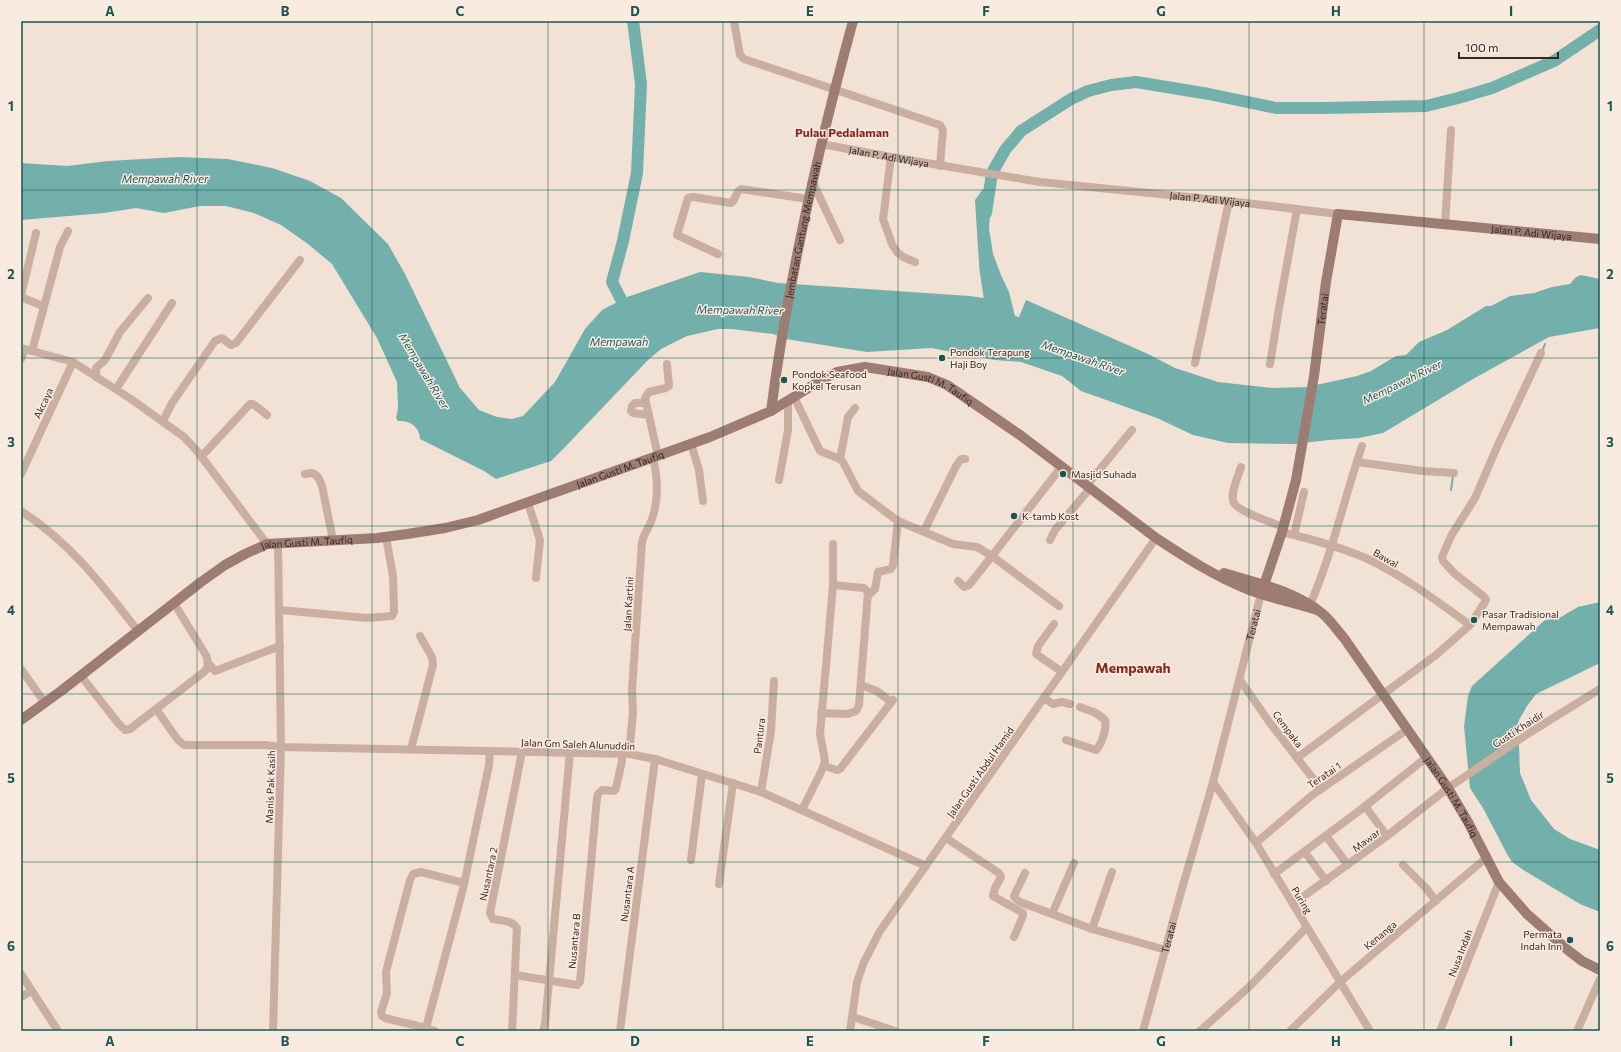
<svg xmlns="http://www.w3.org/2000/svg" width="1621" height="1052" font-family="Commissioner,sans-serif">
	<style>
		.water { fill: #73b0ab }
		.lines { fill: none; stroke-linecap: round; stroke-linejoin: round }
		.stream { stroke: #73b0ab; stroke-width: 2 }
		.river { stroke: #73b0ab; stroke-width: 12 }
		.street { stroke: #caafa1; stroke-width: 8 }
		.secondary { stroke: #9d7d73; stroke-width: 10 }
		.grid { fill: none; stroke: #185753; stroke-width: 1; stroke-opacity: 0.55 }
		.poi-dot { fill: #185753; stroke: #faebe1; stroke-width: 1.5 }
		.labels { text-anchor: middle; stroke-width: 3; stroke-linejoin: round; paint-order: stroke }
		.street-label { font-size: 10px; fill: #342724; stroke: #faebe1 }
		.poi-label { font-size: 10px; fill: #342724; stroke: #faebe1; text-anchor: start }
		.water-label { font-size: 11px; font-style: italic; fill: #185753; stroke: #faebe1 }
		.quarter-label { font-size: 12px; font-weight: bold; fill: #86261a; stroke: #faebe1 }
		.district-label { font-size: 14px; font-weight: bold; fill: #86261a; stroke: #faebe1 }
		.neatline { fill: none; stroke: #185753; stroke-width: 1.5 }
		.grid-label { font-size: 13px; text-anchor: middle; font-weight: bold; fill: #185753 }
	</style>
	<rect width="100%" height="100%" fill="#f2e1d5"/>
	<path class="water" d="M178,157L228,159L272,168L310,181L341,198L388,244L405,274L460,388L479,410L497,417L512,419L523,416L555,382L585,329L602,310L627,297L700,272L749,277L778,283L970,296L983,298L993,297V294L991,287L979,263L975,200L983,189L991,202L989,228L993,254L1001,275L1009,292L1015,316L1019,317L1026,300L1148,354L1175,368L1218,382L1272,388L1307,387L1357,376L1371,371L1396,356L1406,355L1419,342L1447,330L1486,306H1491L1510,296L1534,293L1552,287L1570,284L1576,277L1581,275L1600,279V328L1549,337L1473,379L1383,433L1359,438L1329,440L1294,444L1228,443L1193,435L1157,418L1081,391L1062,376L1021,362L995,360L931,348L867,352L786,339L773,334L732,329H718L687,336L661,349L648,360L566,446L551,461L496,479L484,471L420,439C420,427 410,420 398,421L396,418L398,408L397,382L377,338L332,264L308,244L281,225L254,213L226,206H200L164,213L136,208L104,213L21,220V163L67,166L108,161Z
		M1600,602V663L1536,694L1527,706L1519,720L1516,734L1519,746L1520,773L1531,800L1554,829L1570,839L1600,850V912L1580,904L1525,871L1512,862L1507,854L1483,808L1470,788L1464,726L1468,696L1472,686L1545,620L1561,617L1578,607Z"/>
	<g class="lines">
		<path class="stream" d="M1542,352L1545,344
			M1451,490L1453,476"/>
		<path class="river" d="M986,213L992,173L1005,150L1021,131L1071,99L1088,91L1111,85L1136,82L1209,94L1276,108H1324L1426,106L1458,98L1492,88L1554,61L1600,30
			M985,266L992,313
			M628,313L612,282L623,241L637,173L641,84L633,21"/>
		<g class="street">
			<path d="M734,21L740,55L744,59L940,125L943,130L940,166"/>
			<path id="s1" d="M821,144L891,157L1040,182L1229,201L1338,214"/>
			<path d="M891,157L883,219L892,244L897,252L903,257L915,262"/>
			<path d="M812,181L840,240"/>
			<path d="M1445,224L1451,130"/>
			<path d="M718,254L677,235L688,198L693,197L731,203C736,200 735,192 741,189L808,199"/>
			<path d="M21,295L36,233"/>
			<path d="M21,297L43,306"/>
			<path d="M21,348L73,362L131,399L184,437L198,452L267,544"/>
			<path d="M32,351L60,247L68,231"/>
			<path d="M21,359L25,349"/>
			<path d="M1195,363L1229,201"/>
			<path d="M1270,364L1279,308L1297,209"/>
			<path d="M96,377V368L105,360L120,332L148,298"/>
			<path d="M116,389L172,303"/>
			<path d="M794,397L820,451L840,459L843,462L858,491L898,521L953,544L977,547L992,556L1062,466"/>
			<path d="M645,403H635L632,406L631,411L633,413L649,415"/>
			<path d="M163,421L172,403L215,341L222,338L231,345L236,343L300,260"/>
			<path d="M691,444L699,470L703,501"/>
			<path d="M658,456L645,398L649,392L666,388L669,386L667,364"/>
			<path d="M201,457L250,404H253L267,415"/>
			<path d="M840,459L848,417L855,408"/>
			<path d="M1357,462L1422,471L1454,473"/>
			<path d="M1241,467C1238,477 1231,491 1233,501C1235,511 1274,523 1283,527"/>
			<path d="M21,474L73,362"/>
			<path d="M305,474L312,473C318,475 320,480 322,486L333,540"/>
			<path d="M779,480L788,430V401"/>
			<path d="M1087,485L1132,430"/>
			<path d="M528,503L540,540L536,578"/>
			<path d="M21,511C70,542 103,586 138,631"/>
			<path d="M924,531L956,466L961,459H965"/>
			<path d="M1282,532C1311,539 1342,547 1370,560C1405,577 1438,602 1470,625"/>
			<path d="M1294,535L1304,492"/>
			<path d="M1050,540L1055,530L1091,487"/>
			<path d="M958,581L964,587L969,585L992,556L1059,606"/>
			<path d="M869,595L875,589L878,572L891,569L893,565L898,521"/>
			<path d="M1309,607C1332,555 1344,499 1362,446"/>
			<path d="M280,610L367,618L392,616L394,612L393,576L386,537"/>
			<path d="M1054,624L1038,646L1036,654L1062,672"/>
			<path d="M208,663L215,671L280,646"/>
			<path d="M21,669L45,703"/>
			<path d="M81,676L118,723L125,730L130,729L156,709L178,740L184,745H265L281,747L629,754L655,759L761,792L926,866"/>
			<path d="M1240,680L1270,723L1321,789"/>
			<path d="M861,685L877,691L891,702"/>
			<path d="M1044,698L1053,704L1062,702L1070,704"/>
			<path d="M156,709L204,672C209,668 208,663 207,657L174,603"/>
			<path d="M821,713L848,714L856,711L859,705L868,592L864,588L833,585"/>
			<path d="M1066,740L1096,750C1102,744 1107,728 1105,720L1096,713L1080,707"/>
			<path d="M411,749L433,665L432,657L420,636"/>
			<path d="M629,754L633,713L632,690L642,542C644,533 649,528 652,519C659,499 658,478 653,458"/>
			<path d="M1297,758L1436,655L1470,625L1485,602L1486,599L1483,596L1455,574L1443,561L1442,557L1451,536L1475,498L1497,447L1541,353"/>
			<path d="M824,766L837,770L840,769L893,700"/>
			<path d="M1213,782L1256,843L1370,1031"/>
			<path d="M761,792L771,731L774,681"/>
			<path d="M1365,806L1387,836"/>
			<path d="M802,810L822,770L825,761L820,734L833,585V544"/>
			<path d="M1326,836L1348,865"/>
			<path d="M946,838L999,873L1001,877L995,888L993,896L1023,913V916L1014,937"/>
			<path d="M1256,843L1311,796L1408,729"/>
			<path d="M1305,852L1326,881"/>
			<path d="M691,860L702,774"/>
			<path d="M1403,865L1426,888L1436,901"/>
			<path d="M1025,873L1014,896L1015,898L1020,902L1092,929L1166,950"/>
			<path d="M1274,874L1359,811L1427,757"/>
			<path d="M719,884L733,783"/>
			<path d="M1293,904L1387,836L1448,788L1529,733L1600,689"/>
			<path d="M1052,914L1074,863"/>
			<path d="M1092,929L1112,872"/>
			<path d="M21,974L58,1031"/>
			<path d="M515,975L577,985L580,982L597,798L598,794L602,790L614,791L616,788L622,761V754"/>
			<path d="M21,997L31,991"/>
			<path d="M853,1017L895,1031"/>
			<path d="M426,1028L385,1018L382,1016L381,1012L387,993L386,972L410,880L413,874L421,872L464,883"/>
			<path d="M273,1031L281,747L278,544"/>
			<path d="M435,1031L426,1028L463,889L489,765L490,751"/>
			<path d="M512,1031L517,928C512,920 502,921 493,919L490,913L522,752"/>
			<path d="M543,1031L545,1025L570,752"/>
			<path d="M620,1031L655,759"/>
			<path d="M850,1031L857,982L864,962L880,931L1156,538"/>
			<path id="s2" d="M1143,1031L1181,892L1213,782L1261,594"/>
			<path d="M1200,1031L1249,987L1306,928"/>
			<path d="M1290,1031L1340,982L1486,858"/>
			<path d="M1440,1031L1499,882"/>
			<path d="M1577,1031L1600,979"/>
		</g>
		<g class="secondary">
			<path id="s3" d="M771,411C788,279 818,149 853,21"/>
			<path id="s4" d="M1224,573C1257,583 1296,591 1323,614C1331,621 1337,630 1344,638L1448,788L1468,822L1499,882L1527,914L1569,951L1582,961L1600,970"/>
			<path id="s5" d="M1261,594L1282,532L1296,480L1314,376L1326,282L1338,214L1600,239"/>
			<path id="s6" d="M21,720L61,691L201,582L225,565L245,554L267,544L377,538L407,534L445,528L478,520L710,437L771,411L823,379L837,372L865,367L928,377L947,385L1020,435L1156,538C1185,557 1214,576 1247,589C1269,598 1293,602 1317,610"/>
		</g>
	</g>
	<path class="grid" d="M197,21V1031M372,21V1031M548,21V1031M723,21V1031M898,21V1031M1073,21V1031M1249,21V1031M1424,21V1031M21,190H1600M21,358H1600M21,526H1600M21,694H1600M21,862H1600"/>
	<g class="poi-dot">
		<circle cx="942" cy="358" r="4"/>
		<circle cx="784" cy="380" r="4"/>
		<circle cx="1063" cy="474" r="4"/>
		<circle cx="1014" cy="516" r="4"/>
		<circle cx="1474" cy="620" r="4"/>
		<circle cx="1570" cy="940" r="4"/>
	</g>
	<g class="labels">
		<g class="street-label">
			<text dy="4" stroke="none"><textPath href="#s1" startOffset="69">Jalan P. Adi Wijaya</textPath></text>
			<text dy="4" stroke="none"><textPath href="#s1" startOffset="393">Jalan P. Adi Wijaya</textPath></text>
			<text dy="4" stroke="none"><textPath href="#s3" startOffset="184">Jembatan Gantung Mempawah</textPath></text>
			<text dy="4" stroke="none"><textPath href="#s5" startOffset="583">Jalan P. Adi Wijaya</textPath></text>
			<text dy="4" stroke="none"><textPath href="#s5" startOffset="292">Teratai</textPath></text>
			<text dy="4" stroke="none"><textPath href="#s6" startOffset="1003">Jalan Gusti M. Taufiq</textPath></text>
			<text transform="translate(43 403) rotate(-65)" y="4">Akcaya</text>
			<text dy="4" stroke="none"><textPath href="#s6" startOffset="667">Jalan Gusti M. Taufiq</textPath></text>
			<text dy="4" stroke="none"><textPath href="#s6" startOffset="343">Jalan Gusti M. Taufiq</textPath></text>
			<text transform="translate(1386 558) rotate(30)" y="4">Bawal</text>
			<text transform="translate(628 604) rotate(-87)" y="4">Jalan Kartini</text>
			<text dy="4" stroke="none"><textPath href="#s2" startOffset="421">Teratai</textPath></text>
			<text transform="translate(1288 729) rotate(53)" y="4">Cempaka</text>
			<text transform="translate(1518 729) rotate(-33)" y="4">Gusti Khaidir</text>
			<text transform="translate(759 736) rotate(-83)" y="4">Pantura</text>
			<text transform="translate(578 744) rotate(2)" y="4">Jalan Gm Saleh Alunuddin</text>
			<text transform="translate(980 772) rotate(-55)" y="4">Jalan Gusti Abdul Hamid</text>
			<text transform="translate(1324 775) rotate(-34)" y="4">Teratai 1</text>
			<text transform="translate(270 787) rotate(-88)" y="4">Manis Pak Kasih</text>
			<text dy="4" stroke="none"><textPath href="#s4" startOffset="332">Jalan Gusti M. Taufiq</textPath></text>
			<text transform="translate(1366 840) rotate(-37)" y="4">Mawar</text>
			<text transform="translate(488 874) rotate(-78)" y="4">Nusantara 2</text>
			<text transform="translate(627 894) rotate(-83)" y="4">Nusantara A</text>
			<text transform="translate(1302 900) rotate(59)" y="4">Puring</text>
			<text transform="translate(1380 935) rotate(-40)" y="4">Kenanga</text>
			<text dy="4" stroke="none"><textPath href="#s2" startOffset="97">Teratai</textPath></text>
			<text transform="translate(574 941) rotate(-85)" y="4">Nusantara B</text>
			<text transform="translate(1460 953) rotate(-69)" y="4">Nusa Indah</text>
		</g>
		<g class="poi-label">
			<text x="950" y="356">Pondok Terapung<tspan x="950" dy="12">Haji Boy</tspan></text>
			<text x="792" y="378">Pondok Seafood<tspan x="792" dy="12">Kopkel Terusan</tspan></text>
			<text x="1071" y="478">Masjid Suhada</text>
			<text x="1022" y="520">K-tamb Kost</text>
			<text x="1482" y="618">Pasar Tradisional<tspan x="1482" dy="12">Mempawah</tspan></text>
			<text x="1562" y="938" text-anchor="end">Permata<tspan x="1562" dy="12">Indah Inn</tspan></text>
		</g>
		<g class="water-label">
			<text x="165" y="183">Mempawah River</text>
			<text transform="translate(740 310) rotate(1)" y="4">Mempawah River</text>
			<text x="619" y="346">Mempawah</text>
			<text transform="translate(1083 358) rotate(19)" y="4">Mempawah River</text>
			<text transform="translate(424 371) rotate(59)" y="4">Mempawah River</text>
			<text transform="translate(1402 382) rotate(-26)" y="4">Mempawah River</text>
		</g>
		<g class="quarter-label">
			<text x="842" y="137">Pulau Pedalaman</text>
		</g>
		<g class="district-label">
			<text x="1133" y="673">Mempawah</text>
		</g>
	</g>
	<rect width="1621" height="1052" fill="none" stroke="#faebe1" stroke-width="44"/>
	<path d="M1459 52v6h99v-6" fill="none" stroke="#342724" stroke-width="2"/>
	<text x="1465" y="52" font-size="12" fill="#342724" stroke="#faebe1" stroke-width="3" paint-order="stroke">100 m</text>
	<rect x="22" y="22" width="1577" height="1008" class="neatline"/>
	<g class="grid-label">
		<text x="110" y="16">A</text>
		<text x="285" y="16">B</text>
		<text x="460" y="16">C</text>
		<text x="635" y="16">D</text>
		<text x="810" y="16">E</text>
		<text x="986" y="16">F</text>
		<text x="1161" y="16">G</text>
		<text x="1336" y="16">H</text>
		<text x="1511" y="16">I</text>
		<text x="11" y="111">1</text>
		<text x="1610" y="111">1</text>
		<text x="11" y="279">2</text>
		<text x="1610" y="279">2</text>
		<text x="11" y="447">3</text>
		<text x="1610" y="447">3</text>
		<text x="11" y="615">4</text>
		<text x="1610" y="615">4</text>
		<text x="11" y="783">5</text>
		<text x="1610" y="783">5</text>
		<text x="11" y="951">6</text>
		<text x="1610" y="951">6</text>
		<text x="110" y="1046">A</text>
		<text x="285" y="1046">B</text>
		<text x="460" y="1046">C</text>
		<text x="635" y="1046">D</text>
		<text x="810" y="1046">E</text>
		<text x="986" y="1046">F</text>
		<text x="1161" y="1046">G</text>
		<text x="1336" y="1046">H</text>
		<text x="1511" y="1046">I</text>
	</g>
</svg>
